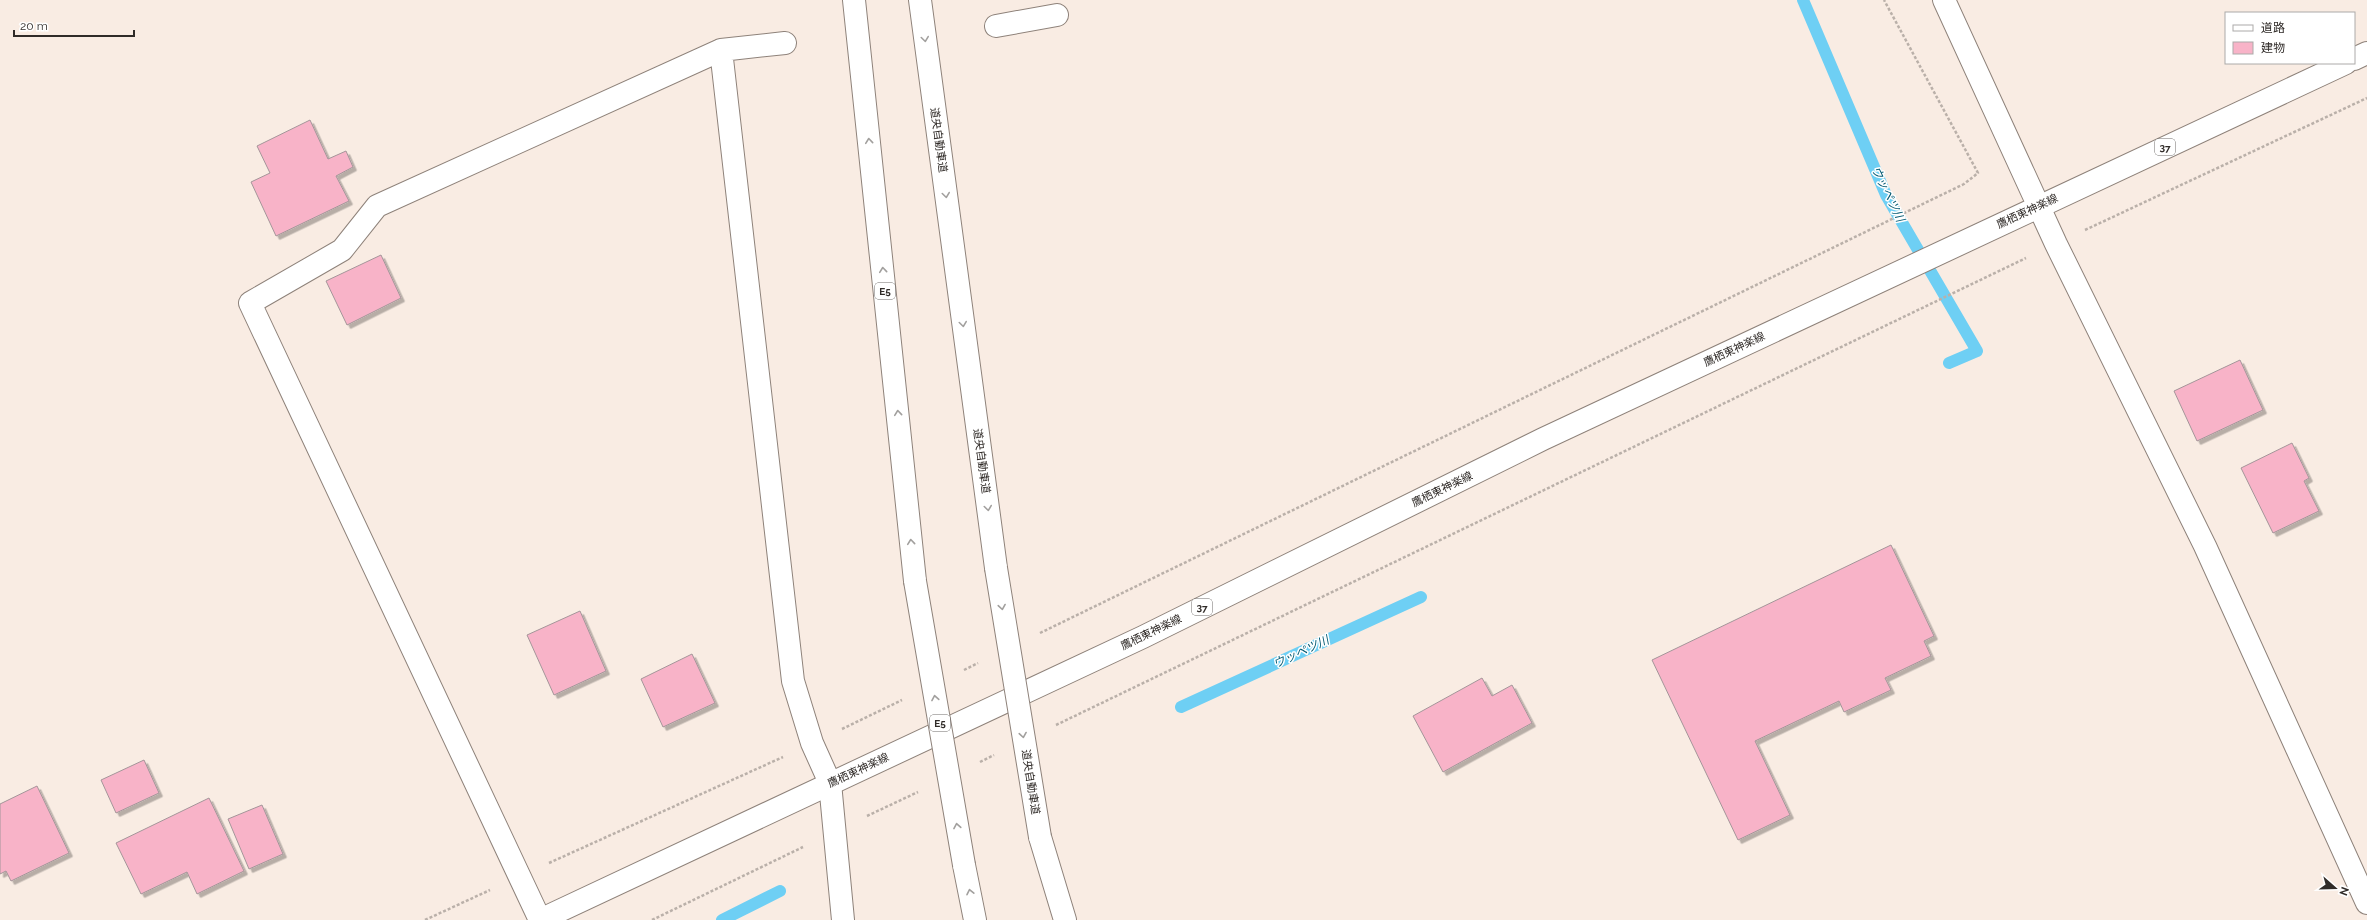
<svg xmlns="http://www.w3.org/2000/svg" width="2367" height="920" font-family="Raleway,'Noto Sans JP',sans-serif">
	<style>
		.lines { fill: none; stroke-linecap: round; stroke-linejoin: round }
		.stream { stroke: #6ecff4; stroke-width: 12 }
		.building { fill: #f8b3c8; stroke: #a49599; filter: url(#shadow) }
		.lane-casing { stroke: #8e827a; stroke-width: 24 }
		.street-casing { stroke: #8e827a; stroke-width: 24 }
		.primary-casing { stroke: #8e827a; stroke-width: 24 }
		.highway-casing { stroke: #8e827a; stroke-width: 24 }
		.path { stroke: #bab0a9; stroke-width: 2.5; stroke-dasharray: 3 2; stroke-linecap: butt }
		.lane { stroke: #fff; stroke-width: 22 }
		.street { stroke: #fff; stroke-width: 22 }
		.primary { stroke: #fff; stroke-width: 22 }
		.highway { stroke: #fff; stroke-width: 22 }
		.highway-bridge-casing { stroke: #8e827a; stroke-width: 24; stroke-linecap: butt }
		.highway-bridge { stroke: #fff; stroke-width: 22 }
		.oneway { stroke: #a2a09e }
		.labels { text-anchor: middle; stroke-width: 3; stroke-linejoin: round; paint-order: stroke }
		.shield { fill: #fff; stroke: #6e6b68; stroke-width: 1 }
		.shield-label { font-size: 10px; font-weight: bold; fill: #302b28 }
		.street-label { font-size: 11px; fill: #302b28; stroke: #fff }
		.water-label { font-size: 12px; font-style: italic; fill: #025972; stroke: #fff }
	</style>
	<defs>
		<filter id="shadow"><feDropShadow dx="3.5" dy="3.5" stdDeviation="0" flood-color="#0004"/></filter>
	</defs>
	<rect width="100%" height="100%" fill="#f9ece3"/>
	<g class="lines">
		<path class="stream" d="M1803,0L1886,195L1977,351L1949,363
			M1181,707L1421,597
			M722,920L780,891"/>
	</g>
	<path class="building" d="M310,120L328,159L346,151L353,167L336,176L349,201L276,236L251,182L270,173L257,146Z
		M381,255L401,298L347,325L326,281Z
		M2240,360L2263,410L2197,441L2174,391Z
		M2292,443L2309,478L2304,481L2319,511L2273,533L2241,468Z
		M1891,545L1934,636L1924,641L1931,656L1885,678L1891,690L1844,712L1839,701L1755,741L1790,815L1738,840L1652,660Z
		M580,611L606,671L554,695L527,635Z
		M692,654L715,703L663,727L641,679Z
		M1482,678L1492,696L1512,685L1532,723L1443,772L1413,716Z
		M144,760L159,793L116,813L101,780Z
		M37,786L69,853L11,881L6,871L0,874V804Z
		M209,798L244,871L197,894L187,872L141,894L116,843Z
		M262,805L283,854L249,869L228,819Z"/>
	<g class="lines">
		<defs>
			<path id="lane" d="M996,26L1057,15
				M785,43L721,50L793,681L812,743L830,783L843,920
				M540,920L250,303L342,250L377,206L721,50"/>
			<path id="street" d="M1944,0L2056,244L2205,546L2367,903"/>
			<path id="primary" d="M2354,59L2367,53
				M540,920L1143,637L1543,439L2346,63"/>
			<path id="highway" d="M854,0L915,581
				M920,0L996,568
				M1040,837L1065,920
				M964,865L975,920"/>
		</defs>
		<use href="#lane" class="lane-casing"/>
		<use href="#street" class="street-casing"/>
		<use href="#primary" class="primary-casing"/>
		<use href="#highway" class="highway-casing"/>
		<path class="path" d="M2085,230L2367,98
			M1040,633L1964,184L1978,173L1884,0
			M964,670L978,663
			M1056,725L2026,258
			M842,729L902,700
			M980,762L994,755
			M867,816L918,792
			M549,863L783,757
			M425,920L490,890
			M652,920L803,847"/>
		<use href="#lane" class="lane"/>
		<use href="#street" class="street"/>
		<use href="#primary" class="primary"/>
		<use href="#highway" class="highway"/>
		<defs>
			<path id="highway-bridge" d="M996,568L1040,837
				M915,581L964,865"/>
		</defs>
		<use href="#highway-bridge" class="highway-bridge-casing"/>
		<use href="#highway-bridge" class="highway-bridge"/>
	</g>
	<defs><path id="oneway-chevron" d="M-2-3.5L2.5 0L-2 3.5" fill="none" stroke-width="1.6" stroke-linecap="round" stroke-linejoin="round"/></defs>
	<g class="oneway">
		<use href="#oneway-chevron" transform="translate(925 39) rotate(82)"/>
		<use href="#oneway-chevron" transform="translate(869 141) rotate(-96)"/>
		<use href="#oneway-chevron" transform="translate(946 195) rotate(82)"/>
		<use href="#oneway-chevron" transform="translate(883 270) rotate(-96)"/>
		<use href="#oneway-chevron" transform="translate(963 324) rotate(82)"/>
		<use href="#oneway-chevron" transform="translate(898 413) rotate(-96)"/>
		<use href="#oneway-chevron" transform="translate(988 508) rotate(82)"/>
		<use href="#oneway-chevron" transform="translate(911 542) rotate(-96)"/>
		<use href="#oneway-chevron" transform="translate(1002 607) rotate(81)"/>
		<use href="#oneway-chevron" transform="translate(935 698) rotate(-100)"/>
		<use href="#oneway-chevron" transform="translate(1023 735) rotate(81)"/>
		<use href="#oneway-chevron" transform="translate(957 826) rotate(-100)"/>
		<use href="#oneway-chevron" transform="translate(970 892) rotate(-102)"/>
	</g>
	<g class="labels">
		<g class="shield">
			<rect x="2155" y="139" width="20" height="16" rx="3"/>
			<rect x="875" y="283" width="20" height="16" rx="3"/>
			<rect x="1192" y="599" width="20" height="16" rx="3"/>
			<rect x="930" y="715" width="20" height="16" rx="3"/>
		</g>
		<g class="shield-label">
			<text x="2165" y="151">37</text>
			<text x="885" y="295">E5</text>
			<text x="1202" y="611">37</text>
			<text x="940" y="727">E5</text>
		</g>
		<g class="street-label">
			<text transform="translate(939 140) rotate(82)" y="4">道央自動車道</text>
			<text transform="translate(2027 211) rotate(-25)" y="4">鷹栖東神楽線</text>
			<text transform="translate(1734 349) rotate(-25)" y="4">鷹栖東神楽線</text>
			<text transform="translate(982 461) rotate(82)" y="4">道央自動車道</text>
			<text transform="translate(1442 489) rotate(-26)" y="4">鷹栖東神楽線</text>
			<text transform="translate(1151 632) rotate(-26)" y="4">鷹栖東神楽線</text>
			<text transform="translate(858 770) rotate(-25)" y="4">鷹栖東神楽線</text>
			<text transform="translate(1031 782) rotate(81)" y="4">道央自動車道</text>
		</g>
		<g class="water-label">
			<text transform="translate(1888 194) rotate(64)" y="4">ウッペツ川</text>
			<text transform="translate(1301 652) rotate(-25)" y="4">ウッペツ川</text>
		</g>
	</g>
	<rect x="2225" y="12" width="130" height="52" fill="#ffffff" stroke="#acaaa9"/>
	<rect x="2233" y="25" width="20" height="6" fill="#ffffff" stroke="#acaaa9"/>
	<text x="2261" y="32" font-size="12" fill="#302b28">道路</text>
	<rect x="2233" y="42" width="20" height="12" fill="#f8b3c8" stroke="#acaaa9"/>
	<text x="2261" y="52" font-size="12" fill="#302b28">建物</text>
	<g transform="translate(2335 888) rotate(110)" stroke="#ffffff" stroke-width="3" paint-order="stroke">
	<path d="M0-3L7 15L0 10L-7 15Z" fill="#302b28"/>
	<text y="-6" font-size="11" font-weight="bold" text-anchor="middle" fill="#302b28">N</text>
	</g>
	<path d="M14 30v6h120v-6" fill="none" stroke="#302b28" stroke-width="2"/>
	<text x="20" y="30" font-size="12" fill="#302b28" stroke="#ffffff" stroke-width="3" paint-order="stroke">20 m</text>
</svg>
